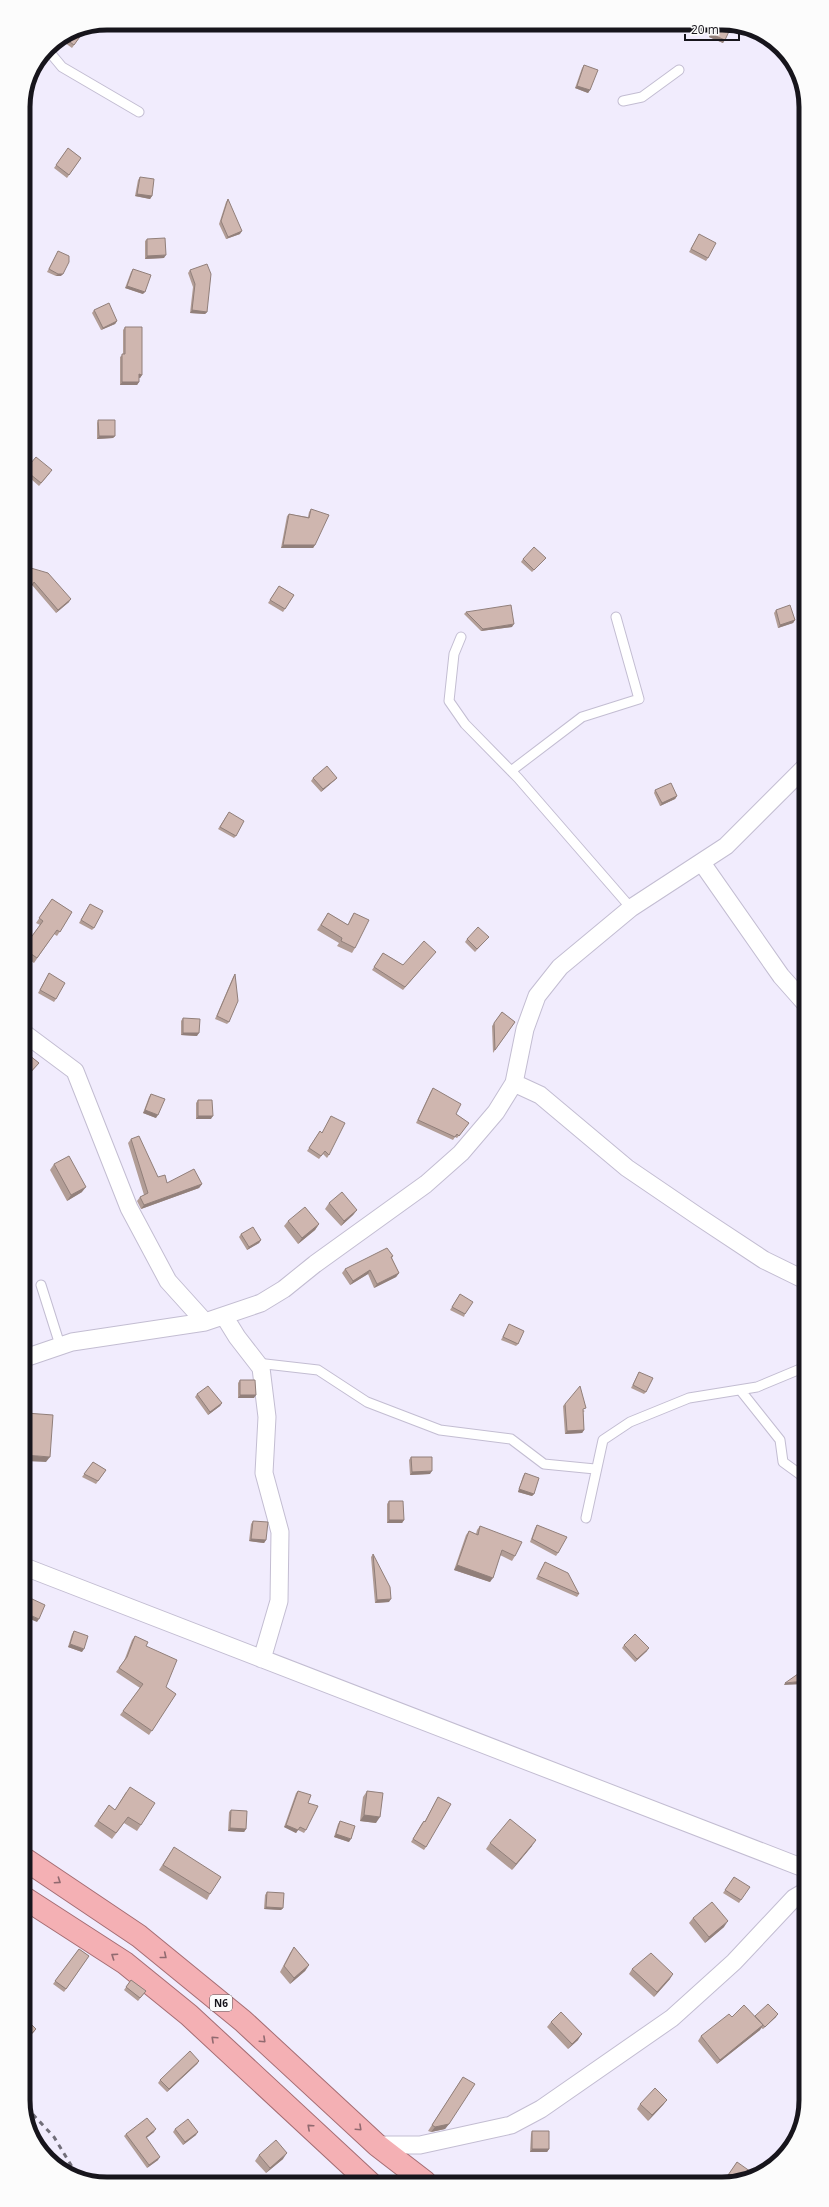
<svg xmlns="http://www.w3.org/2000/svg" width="829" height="2207" font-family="'Open Sans',sans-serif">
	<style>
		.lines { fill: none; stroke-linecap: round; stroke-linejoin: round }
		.service-casing { stroke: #c3bdd2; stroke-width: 11 }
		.minor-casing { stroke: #c3bdd2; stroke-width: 19 }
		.trunk-casing { stroke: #a56d73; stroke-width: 24 }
		.service { stroke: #fff; stroke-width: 9 }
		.minor { stroke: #fff; stroke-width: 17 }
		.trunk { stroke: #f4b0b4; stroke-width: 22 }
		.rail { stroke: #716e79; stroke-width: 3; stroke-dasharray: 5 5; stroke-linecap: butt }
		.wall { fill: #b29d96 }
		.shaded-wall { fill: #917f7a }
		.building { fill: #cfb6af; stroke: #917f7a }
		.oneway { stroke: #916a70 }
		.labels { text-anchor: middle; stroke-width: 4; stroke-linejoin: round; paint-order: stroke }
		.shield { fill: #fcfcfc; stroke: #5c5a5f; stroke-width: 1 }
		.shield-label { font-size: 10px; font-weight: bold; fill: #17151c }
		.rim { fill: none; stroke: #17151c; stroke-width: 5 }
	</style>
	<rect width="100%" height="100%" fill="#f1ecfd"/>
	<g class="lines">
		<defs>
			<path id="service" d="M47,49L62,67L139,112
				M623,101L642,97L679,70
				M461,637L454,654L449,701L465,724L518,778L631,908
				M511,771L582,717L639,699L616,617
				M41,1285L60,1345
				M257,1363L318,1370L367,1402L440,1430L511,1439L544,1464L595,1469
				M741,1391L780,1440L783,1462L805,1478
				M586,1518L603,1440L630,1422L689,1398L757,1387L805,1367"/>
			<path id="minor" d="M702,863L781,976L804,1002
				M24,1033L75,1071L129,1208L168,1281L205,1322
				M514,1083L540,1095L627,1168L699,1217L764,1260L805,1280
				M224,1316L237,1337L261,1368L267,1417L264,1473L280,1532L279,1601L262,1659
				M25,1358L72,1342L205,1322L261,1303L284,1289L315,1264L426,1184L461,1153L496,1112L514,1083L525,1029L537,996L560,967L631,908L726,846L804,768
				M25,1567L806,1869
				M377,2145H420L511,2125L541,2109L672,2018L734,1962L794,1898L806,1891"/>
			<path id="trunk" d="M26,1860L139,1936L243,2021L377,2145L425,2182
				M26,1899L125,1963L189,2015L370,2183"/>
		</defs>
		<use href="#service" class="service-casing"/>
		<use href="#minor" class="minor-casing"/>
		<use href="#trunk" class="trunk-casing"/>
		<use href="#service" class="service"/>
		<use href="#minor" class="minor"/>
		<use href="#trunk" class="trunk"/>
		<path class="rail" d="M26,2107L54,2137L77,2175"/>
	</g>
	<path class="wall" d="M173,23H189L187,26L180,29L174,28Z
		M714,23H728L723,43L709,37Z
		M84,31L72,48L61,40L63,37Z
		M584,65L590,90L588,93L575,88L582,68Z
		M68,148L81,158L67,178L54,168Z
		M140,177L152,196L150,199L135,196L138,180Z
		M228,199L240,234L226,239L219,224L226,202Z
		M699,234L708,258L706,261L689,252Z
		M147,239L164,258L145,259V241Z
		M58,251L61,276H56L47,272Z
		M133,269L143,294L125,288L131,272Z
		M190,270L207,312L205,314L190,313L193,287L188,273Z
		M94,310L117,321L115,324L101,330L92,313Z
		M125,327L142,375L140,378H139V382L137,385H120V357L123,354V330Z
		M98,420L115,436L113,438L97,439V423Z
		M25,470L50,473L39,486L24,473V472Z
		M311,509L315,545L313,548H281L287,516L289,514L308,517L309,512Z
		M546,558L532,572L521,562L523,559Z
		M24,566L69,602L56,613L32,585Z
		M279,586L294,595L283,612L268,603Z
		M776,610L795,620L793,623L778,628L774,613Z
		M466,612L512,627L481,631L464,614Z
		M313,778H337L335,780L321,792L311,781Z
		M655,790L677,796L675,799L660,806L654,793Z
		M227,815L236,836L234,838L218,829Z
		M52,899L72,912L57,936L54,934L34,963L24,956V947L40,925L36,923Z
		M88,907L94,928L92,930L79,923Z
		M328,913L348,925L351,918L354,913L355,948L352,953L337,946L339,943L317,930Z
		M489,937L475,952L465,942L467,939Z
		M383,953L403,965L434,954L403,990L372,970Z
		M49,973L56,999L54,1002L38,993Z
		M235,974L229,1022L227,1024L215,1019L233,977Z
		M502,1012L515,1022L493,1053L492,1026Z
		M183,1018L197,1036L181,1035V1021Z
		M24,1051L39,1063L25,1079L24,1078Z
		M433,1088L456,1114L469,1123L457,1138L455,1137L453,1140L416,1123L431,1091Z
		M151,1094L156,1118L143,1113L149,1097Z
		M198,1100L211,1119H196V1103Z
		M331,1116L329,1155L327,1158L323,1154L319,1159L307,1151L320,1131L322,1133Z
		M131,1139L158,1177L167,1183L202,1184L199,1188L141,1209L137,1201L140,1197L144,1195L128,1143Z
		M54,1164L82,1192L67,1201L50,1170Z
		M329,1203L357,1210L353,1215L341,1226L325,1209Z
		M288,1221L319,1224L315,1230L298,1244L284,1226Z
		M241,1234L261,1240L259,1243L247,1250L239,1237Z
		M393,1256L392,1258L399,1273L396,1277L374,1288L368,1274L350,1285L342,1273L345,1269Z
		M460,1294L465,1314L464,1317L450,1310Z
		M509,1324L518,1344L516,1346L501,1340Z
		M639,1372L646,1392L644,1394L631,1388Z
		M240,1380L254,1398H238V1383Z
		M197,1394L222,1403L220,1406L208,1415L195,1397Z
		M565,1404L585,1411L583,1412L584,1430L582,1433L565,1434L563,1406Z
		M411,1457L430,1474L410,1475L409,1460Z
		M93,1462L106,1470L96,1484L82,1477Z
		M525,1473L534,1494L532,1496L518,1492L523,1476Z
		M389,1501L404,1520L402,1523H387V1504Z
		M253,1521L266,1540L264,1543L249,1541L251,1524Z
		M537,1525L558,1553L556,1556L530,1542L535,1528Z
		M480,1526L515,1556L512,1561L500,1555L490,1582L454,1570L466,1535L469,1531L476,1534L477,1530Z
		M373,1554L389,1602L375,1603L371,1557Z
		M545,1562L579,1594L577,1597L536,1579Z
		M74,1631L82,1652L68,1647L72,1634Z
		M135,1636L146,1646L166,1687L176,1694L149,1735L120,1715L140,1688L116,1672L124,1661L132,1640Z
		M624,1645L647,1651L635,1662L622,1648Z
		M298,1791L308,1803L306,1830L304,1833L298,1830L296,1833L284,1827L296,1793Z
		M367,1791L376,1823L360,1821L363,1797Z
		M126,1792L141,1825L137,1831L124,1823L112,1839L94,1826L109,1805L115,1810Z
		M438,1797L426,1847L424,1850L411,1842L422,1823L425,1821Z
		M231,1810L246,1829L244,1832L228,1831L229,1812Z
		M340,1821L349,1842L334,1837L338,1824Z
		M490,1843L532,1846L512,1870L486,1849Z
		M170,1853L210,1894L207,1900L159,1870Z
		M734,1877L741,1900L739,1903L723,1893Z
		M267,1892L283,1908L281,1910L264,1909L265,1895Z
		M693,1918L724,1927L705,1943L689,1923Z
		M294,1947L309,1965L305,1971L290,1984L280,1972L290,1953Z
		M79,1949L89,1956L64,1992L53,1984Z
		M632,1969L670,1979L654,1997L629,1974Z
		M131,1980L146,1991L138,2001L124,1990Z
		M755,2016L776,2017L763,2029L761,2028L760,2030L717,2064L698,2041L701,2036L732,2017Z
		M551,2022L578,2040L568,2049L547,2027Z
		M199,2061L197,2064L167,2092L158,2083L160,2080Z
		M463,2077L449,2124L445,2129L431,2132L428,2131Z
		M667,2100L663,2105L648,2121L637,2109L640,2104Z
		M175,2129L196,2135L183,2145L173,2132Z
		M532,2131L549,2149L547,2152H530L531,2134Z
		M154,2132L146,2138L158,2160L147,2168L124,2136L126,2134Z
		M259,2155L283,2159L266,2173L255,2161Z
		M737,2162L744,2181H724Z"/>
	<path class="shaded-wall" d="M189,23L187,26L180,29L174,28L176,25Z
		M711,34L725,40L723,43L709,37Z
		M577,86L590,90L588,93L575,88Z
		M137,194L152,196L150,199L135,196Z
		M242,231L240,234L226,239L228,237Z
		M166,255L164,258L145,259L147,256Z
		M58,274H63L61,276H56Z
		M127,286L145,292L143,294L125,288Z
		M192,310L207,312L205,314L190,313Z
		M117,321L115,324L101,330L103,328Z
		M139,374L142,375L140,378L137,377Z
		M122,382H139L137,385H120Z
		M99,436H115L113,438L97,439Z
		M283,545H315L313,548H281Z
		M71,599L69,602L56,613L58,610Z
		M795,620L793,623L778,628L780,625Z
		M514,624L512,627L481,631L483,629Z
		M337,778L335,780L321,792L323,789Z
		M677,796L675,799L660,806L662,803Z
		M183,1033H199L197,1036L181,1035Z
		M145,1110L158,1115L156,1118L143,1113Z
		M198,1116H213L211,1119H196Z
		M202,1184L199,1188L141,1209L144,1205Z
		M86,1187L82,1192L67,1201L71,1195Z
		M357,1210L353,1215L341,1226L344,1221Z
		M319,1224L315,1230L298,1244L302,1238Z
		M261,1240L259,1243L247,1250L249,1247Z
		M370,1270L368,1274L350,1285L353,1281Z
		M399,1273L396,1277L374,1288L377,1284Z
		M240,1395H256L254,1398H238Z
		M222,1403L220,1406L208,1415L210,1412Z
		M584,1430L582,1433L565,1434L567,1431Z
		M25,1455L50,1457L46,1462L25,1461Z
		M432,1471L430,1474L410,1475L412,1472Z
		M519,1489L534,1494L532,1496L518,1492Z
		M389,1520H404L402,1523H387Z
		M251,1539L266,1540L264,1543L249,1541Z
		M457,1565L493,1578L490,1582L454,1570Z
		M391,1599L389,1602L375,1603L377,1600Z
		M25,1613L39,1619L37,1622L25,1617Z
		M70,1644L84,1649L82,1652L68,1647Z
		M649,1648L647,1651L635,1662L637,1659Z
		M805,1681V1684L784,1685L785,1683Z
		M364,1815L380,1817L376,1823L360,1821Z
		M286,1825L298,1830L296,1833L284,1827Z
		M230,1828L246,1829L244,1832L228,1831Z
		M336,1834L351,1839L349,1842L334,1837Z
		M536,1840L532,1846L512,1870L516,1864Z
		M266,1907L283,1908L281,1910L264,1909Z
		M728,1921L724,1927L705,1943L709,1937Z
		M309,1965L305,1971L290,1984L294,1978Z
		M673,1974L670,1979L654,1997L657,1992Z
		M778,2014L776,2017L763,2029Z
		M763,2025L760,2030L717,2064L720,2060Z
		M36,2029L34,2032L26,2040V2039Z
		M582,2034L578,2040L568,2049L572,2044Z
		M199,2061L197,2064L167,2092L169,2089Z
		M667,2100L663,2105L648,2121L652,2115Z
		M449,2124L445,2129L431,2132L435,2127Z
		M156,2129L154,2132L144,2140L146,2137Z
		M198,2132L196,2135L183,2145L185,2142Z
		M532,2149H549L547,2152H530Z
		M287,2153L283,2159L266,2173L270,2168Z
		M160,2157L158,2160L147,2168L149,2165Z"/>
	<path class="building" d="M176,23H189L182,26L176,25Z
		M715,23H728L732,25L725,40L711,34Z
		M79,28L84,31L74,45L63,37L75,29Z
		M584,65L598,70L590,90L577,86Z
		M68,148L81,158L69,175L56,165Z
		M140,177L154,179L152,196L137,194Z
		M228,199L242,231L228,237L221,221Z
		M699,234L716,243L708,258L691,249Z
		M165,238L166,255L147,256V239Z
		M23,243L29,245L24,260H23Z
		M58,251L69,256V262L63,274H58L49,269Z
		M207,264L211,274L207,312L192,310L195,284L190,270Z
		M133,269L151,275L145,292L127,286Z
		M109,303L117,321L103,328L94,310Z
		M125,327H142V375L139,374V382H122V354H125Z
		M98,420H115V436H99Z
		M36,457L52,470L41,483L25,470Z
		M311,509L329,515L315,545H283L289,514L309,518Z
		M534,547L546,558L534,570L523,559Z
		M24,566L48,573L71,599L58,610L34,582L24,598Z
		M279,586L294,595L285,609L270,600Z
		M511,605L514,624L483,629L466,612Z
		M790,605L795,620L780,625L776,610Z
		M327,766L337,778L323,789L313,778Z
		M671,783L677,796L662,803L655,790Z
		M229,812L244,821L236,836L220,827Z
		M52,899L72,912L60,932L57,930L37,958L24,949V947L43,921L39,918Z
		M90,904L103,911L94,928L81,920Z
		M328,913L348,925L354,913L369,920L355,948L341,941L342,938L321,925Z
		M478,927L489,937L477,949L467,939Z
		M424,941L436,952L405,987L374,967L383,953L403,965Z
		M49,973L65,983L56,999L40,990Z
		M235,974L238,1001L229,1022L217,1016Z
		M502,1012L515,1022L495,1050L494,1023Z
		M183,1018L200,1019L199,1033H183Z
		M24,1051L39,1063L27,1076L24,1074Z
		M433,1088L461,1104L456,1114L469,1123L459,1136L457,1134L455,1137L418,1120Z
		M151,1094L165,1099L158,1115L145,1110Z
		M198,1100H212L213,1116H198Z
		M331,1116L345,1123L329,1155L325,1151L321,1156L309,1148L320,1131L322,1133Z
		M139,1136L158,1177L165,1175L167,1183L194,1169L202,1184L144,1205L140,1197L148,1193L131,1139Z
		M69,1156L86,1187L71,1195L54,1164Z
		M342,1192L357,1210L344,1221L329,1203Z
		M305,1207L319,1224L302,1238L288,1221Z
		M253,1227L261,1240L249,1247L241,1234Z
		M387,1248L393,1256L391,1257L399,1273L377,1284L370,1270L353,1281L345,1269Z
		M460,1294L473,1302L465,1314L452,1307Z
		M509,1324L524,1331L518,1344L503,1337Z
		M639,1372L653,1378L646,1392L633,1385Z
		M240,1380H255L256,1395H240Z
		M208,1386L222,1403L210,1412L197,1394Z
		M580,1386L586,1408L583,1409L584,1430L567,1431L565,1404Z
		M26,1413L53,1415L50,1457L25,1455Z
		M411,1457H432V1471L412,1472Z
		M93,1462L106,1470L98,1481L84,1474Z
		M525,1473L539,1478L534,1494L519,1489Z
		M389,1501H403L404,1520H389Z
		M253,1521L268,1522L266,1540L251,1539Z
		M537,1525L567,1537L558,1553L532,1539Z
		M480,1526L522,1542L515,1556L502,1550L493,1578L457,1565L469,1531L478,1535Z
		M373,1554L390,1587L391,1599L377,1600Z
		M545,1562L568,1573L579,1594L538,1576Z
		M30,1598L45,1605L39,1619L25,1613V1610Z
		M74,1631L88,1636L84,1649L70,1644Z
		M635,1634L649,1648L637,1659L624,1645Z
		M135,1636L148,1642L146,1646L177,1660L166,1687L176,1694L152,1731L123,1711L143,1684L119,1668L127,1657Z
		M805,1669V1681L785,1683Z
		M130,1787L155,1803L141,1825L128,1817L116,1833L98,1821L109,1805L115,1810Z
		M298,1791L311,1795L308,1803L318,1806L306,1830L300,1827L298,1830L286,1825Z
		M367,1791L383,1793L380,1817L364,1815Z
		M438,1797L451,1804L426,1847L413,1839L424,1821L425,1822Z
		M231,1810L247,1811L246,1829L230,1828Z
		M510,1819L536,1840L516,1864L490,1843Z
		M340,1821L355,1826L351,1839L336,1834Z
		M174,1847L221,1877L210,1894L163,1865Z
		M734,1877L750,1887L741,1900L725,1890Z
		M267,1892L284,1893L283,1908L266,1907Z
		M712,1902L728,1921L709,1937L693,1918Z
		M294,1947L309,1965L294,1978L284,1966Z
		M79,1949L89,1956L66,1989L55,1981Z
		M651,1953L673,1974L657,1992L632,1969Z
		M131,1980L146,1991L140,1998L126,1987Z
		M768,2004L778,2014L765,2027L755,2016Z
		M744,2005L763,2025L720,2060L701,2036L729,2014L732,2017Z
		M561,2012L582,2034L572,2044L551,2022Z
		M26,2019L36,2029L26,2039Z
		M190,2051L199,2061L169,2089L160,2080Z
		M463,2077L475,2084L449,2124L435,2127L432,2125Z
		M655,2088L667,2100L652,2115L640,2104Z
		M147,2118L156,2129L146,2137L160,2157L149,2165L126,2134Z
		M188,2119L198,2132L185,2142L175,2129Z
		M532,2131H549V2149H532Z
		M276,2140L287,2153L270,2168L259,2155Z
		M737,2162L754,2174L753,2175L744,2181H731L726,2178Z"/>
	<defs><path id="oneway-chevron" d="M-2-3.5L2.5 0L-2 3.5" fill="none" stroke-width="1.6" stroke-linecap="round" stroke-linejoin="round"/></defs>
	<g class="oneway">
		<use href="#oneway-chevron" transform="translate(58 1881) rotate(34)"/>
		<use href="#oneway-chevron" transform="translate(114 1956) rotate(-146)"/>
		<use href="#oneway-chevron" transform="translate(164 1956) rotate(39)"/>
		<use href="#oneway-chevron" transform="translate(214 2039) rotate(-137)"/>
		<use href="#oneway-chevron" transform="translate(263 2040) rotate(43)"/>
		<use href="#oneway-chevron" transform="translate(310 2127) rotate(-138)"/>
		<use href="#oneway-chevron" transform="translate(359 2128) rotate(43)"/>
	</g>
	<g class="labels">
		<rect class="shield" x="210" y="1995" width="22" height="16" rx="3"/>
		<g class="shield-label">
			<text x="221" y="2007">N6</text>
		</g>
	</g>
	<path d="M0 0H829V2207H0ZM107 30H722A77 77 0 0 1 799 107V2100A77 77 0 0 1 722 2177H107A77 77 0 0 1 30 2100V107A77 77 0 0 1 107 30Z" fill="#fcfcfc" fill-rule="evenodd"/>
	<path class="rim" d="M107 30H722A77 77 0 0 1 799 107V2100A77 77 0 0 1 722 2177H107A77 77 0 0 1 30 2100V107A77 77 0 0 1 107 30Z"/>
	<path d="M685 34v6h54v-6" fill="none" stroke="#17151c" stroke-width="2"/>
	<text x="691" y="34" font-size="12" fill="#17151c" stroke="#fcfcfc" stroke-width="3" paint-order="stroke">20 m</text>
</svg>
